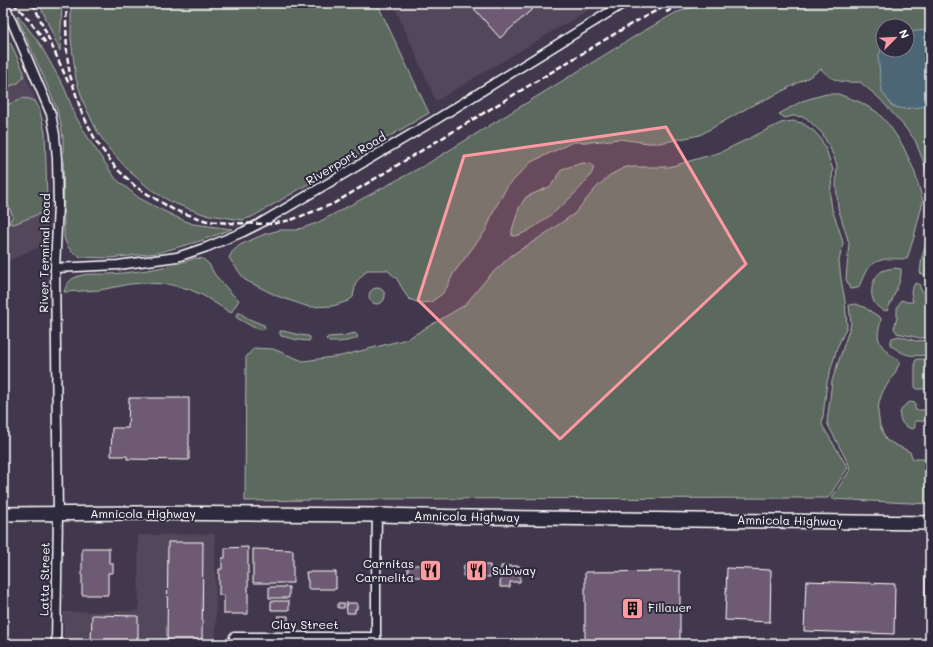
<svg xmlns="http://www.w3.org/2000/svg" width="933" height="647" font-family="Mali,sans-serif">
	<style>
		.built { fill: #53465b }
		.green { fill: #5c695e; stroke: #aeb4ae; fill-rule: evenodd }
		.water { fill: #4d6676; stroke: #94a3ad }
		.building { fill: #6e5a72; stroke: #fff }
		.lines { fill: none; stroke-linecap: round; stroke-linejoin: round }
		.minor-casing { stroke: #fff; stroke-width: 11 }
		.primary-casing { stroke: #fff; stroke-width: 16 }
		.minor { stroke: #2f2a3d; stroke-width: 8 }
		.primary { stroke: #2f2a3d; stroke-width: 13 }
		.rail { stroke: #fff; stroke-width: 2.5; stroke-dasharray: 6 3; stroke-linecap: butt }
		.marked { fill: #ff9aa2; fill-opacity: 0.2; stroke: #ff9aa2; stroke-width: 3; stroke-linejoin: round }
		.labels { text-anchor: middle; stroke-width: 4; stroke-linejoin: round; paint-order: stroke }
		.street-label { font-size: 12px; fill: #fff; stroke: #2f2a3d }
		.poi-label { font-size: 12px; fill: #fff; stroke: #2f2a3d; text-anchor: start }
	</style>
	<rect width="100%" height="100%" fill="#42384d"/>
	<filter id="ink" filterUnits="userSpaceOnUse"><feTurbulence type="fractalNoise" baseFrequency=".025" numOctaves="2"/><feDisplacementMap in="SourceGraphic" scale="8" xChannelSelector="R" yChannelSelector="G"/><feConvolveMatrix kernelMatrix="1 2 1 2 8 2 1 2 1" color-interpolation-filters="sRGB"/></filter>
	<g filter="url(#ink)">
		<path class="built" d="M393,3H600L436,101Z
			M3,26L24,72L39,108L45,132L48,243L3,263Z
			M215,534L216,644H64L63,612L139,611L138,535Z
			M295,641L371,642V644H295Z"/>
		<path class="green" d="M39,3H62L60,51Z
			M71,3H244L253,7L256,3H377L429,113L252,217L242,220L203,214L171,202L150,189L130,172L109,149L97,131L84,104L76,79L71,39Z
			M704,3H930V184L925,166L915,140L903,125L879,98L860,82C843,83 833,82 821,69L809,77L777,94L749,107L700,135L660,143H649L619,139L592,142H573L531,162L507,187L494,210L486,230L453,274L447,287L442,294L431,302L420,303L409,299L406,295L397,279L387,270H367L356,282L353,297L348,301L333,306L309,307L277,296L245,280L229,258L232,252L240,245L251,240L265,234L280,230H296L317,223L427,164L637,35L675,13ZM883,26H907V50H883Z
			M18,15L40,44L64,87L76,117L90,141L116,179L139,198L158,208L176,217L193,224L232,229L200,241L157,253L110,258L81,257L72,252L67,245L64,238L63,138L60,120L56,107L44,78L17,17Z
			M3,40H7L11,44L24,72L23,78L18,83L3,89Z
			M826,94H838L860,102L877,112L890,126L903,146L914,170L923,201L914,237L907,259C891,259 877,256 866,271C863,276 861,283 858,288L850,289L846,279L849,243L838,208L836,185L837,165L831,150L822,133L805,117L793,116L785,118L779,114L802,101Z
			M22,98L30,99L35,101L39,108L45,132L47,199L43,210L39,214L14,224L9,223L13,216L3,193V107Z
			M793,121L802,123L814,131L821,139L827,152L833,170L830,195L832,209L841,235L843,243L839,261L841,279L845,301L847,326L837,348L827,382L822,425L848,468L828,498L380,499L245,501L246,357L254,348L273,349L303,361L341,356L407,339L465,305L489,276L512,255L536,240L574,214L596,188L610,175L626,167H669L721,152L781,123Z
			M583,163L591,164C593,166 594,167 593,170C588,186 529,238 512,236V230L519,208L526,197L551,186L562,169Z
			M930,230V279L927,276L920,273L922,257Z
			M195,258L203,259L209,264L215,275L233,295L239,300L231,313L204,296L189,289L167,284L144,283L130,284L100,290L64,292C66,286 68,281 74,278C85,272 98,275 110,274C139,272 168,268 195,258Z
			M894,268L901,269C903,279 891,302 887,311C867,308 868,280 882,271C886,269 890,269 894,268Z
			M915,283L919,284L921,290L930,297V337L920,338L897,333L894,328L897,318V308L901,300L907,302H913L911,292Z
			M369 296a8 8 0 1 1 16 0a8 8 0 1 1-16 0Z
			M856,304L864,307L881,318C881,324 878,329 878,335C879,348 891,355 900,362L895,373L883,391L879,402L878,413L880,426L886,440L910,452L913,459H929L930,465V504L831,499L850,470L849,465L827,423L832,381L851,324L849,305Z
			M237,313H240L249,319L264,325L265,328L262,330L253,327L237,318L236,315Z
			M280,331H283L300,335L308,336L310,337V339L309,341L298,340L281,336L280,334Z
			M355,333L356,334L358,337C351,342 338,342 329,342L326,339L328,337L342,336Z
			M899,336L916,341L930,340V355C909,356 907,357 890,345L892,338Z
			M917,359H930V389H917L915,387V361Z
			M910,402L915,403V410H930V421H915V427L913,429C897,426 895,409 910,402Z"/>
		<path class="water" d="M930,28V103L921,107L903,109L892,106L882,92L878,57L883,45V50H907V32L926,30Z"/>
		<path class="building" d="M469,3H539L500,38Z
			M129,398H189V460L127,459V456H111L112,428H128Z
			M168,542H203L202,644H167Z
			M248,547V614H224V595H219V569H222V558H225V548Z
			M82,548H109V563H113V573H108V595H82Z
			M253,549L293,550V583H253Z
			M408,565H421V577H408Z
			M464,565H490V577L463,576Z
			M501,566H520V582H510V587H500Z
			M727,568L771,570L770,622L725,620Z
			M680,571V644H585V572Z
			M306,572H336V589H308V580H307Z
			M925,577H930V623H925Z
			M806,581L895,584L894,634L804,631Z
			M269,587H289V598H269Z
			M271,601H289V610H271Z
			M338,603H344V608H338Z
			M346,603H357V609H355V613H347Z
			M92,615L138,616V644H91Z
			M278,616H288V622H278Z"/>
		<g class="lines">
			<defs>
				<path id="minor" d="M4,3L51,114L55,135L57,159L58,205L55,268L58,514L56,644
					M55,268L118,265L177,257L207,247L243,232L259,224L432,122L624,3
					M234,637H376
					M376,644V580L377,515"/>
				<path id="primary" d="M3,514L145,513L377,515L468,517L930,523"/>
			</defs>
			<use href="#minor" class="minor-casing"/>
			<use href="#primary" class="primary-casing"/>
			<use href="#minor" class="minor"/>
			<use href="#primary" class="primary"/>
			<path class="rail" d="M13,3C26,15 37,30 47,45
				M33,3L68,82
				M67,3L66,22L67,55L70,75L81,111L96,141L116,168L136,187L174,210L207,221L228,223L271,224L291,220L333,204L631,24L671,3
				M666,12L686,3"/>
		</g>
	</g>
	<path class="marked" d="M666,127L746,264L560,439L418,300L464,156Z"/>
	<defs>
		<symbol id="restaurant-square" viewBox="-11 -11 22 22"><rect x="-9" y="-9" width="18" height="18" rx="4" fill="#ff9aa2" stroke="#2f2a3d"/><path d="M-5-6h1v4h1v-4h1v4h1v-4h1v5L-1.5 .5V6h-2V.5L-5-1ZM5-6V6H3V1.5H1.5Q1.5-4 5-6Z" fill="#111"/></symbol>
		<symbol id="building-square" viewBox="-11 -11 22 22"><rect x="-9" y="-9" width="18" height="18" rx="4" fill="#ff9aa2" stroke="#2f2a3d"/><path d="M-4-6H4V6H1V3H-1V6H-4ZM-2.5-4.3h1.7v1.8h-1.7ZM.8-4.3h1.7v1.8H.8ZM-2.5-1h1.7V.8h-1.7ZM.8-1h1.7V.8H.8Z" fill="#111"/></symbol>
	</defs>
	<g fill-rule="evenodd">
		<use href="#restaurant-square" x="418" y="558" width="25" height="25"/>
		<use href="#restaurant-square" x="464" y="558" width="25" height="25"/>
		<use href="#building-square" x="620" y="596" width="25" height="25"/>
	</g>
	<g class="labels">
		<g class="street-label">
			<text transform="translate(346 159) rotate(-31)" y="4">Riverport Road</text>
			<text transform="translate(45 253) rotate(-89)" y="4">River Terminal Road</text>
			<text x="143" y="518">Amnicola Highway</text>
			<text transform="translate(467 517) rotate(1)" y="4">Amnicola Highway</text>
			<text transform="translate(790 521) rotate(1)" y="4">Amnicola Highway</text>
			<text transform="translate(45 579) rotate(-89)" y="4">Latta Street</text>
			<text x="305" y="629">Clay Street</text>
		</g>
		<g class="poi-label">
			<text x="414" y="568" text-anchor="end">Carnitas<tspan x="414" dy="14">Carmelita</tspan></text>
			<text x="492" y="575">Subway</text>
			<text x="648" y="612">Fillauer</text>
		</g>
	</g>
	<rect width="933" height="647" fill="none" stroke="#2f2a3d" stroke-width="16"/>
	<rect x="8" y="8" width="917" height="631" fill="none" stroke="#fff" stroke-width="1.5" filter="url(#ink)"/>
	<g transform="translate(895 38) rotate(66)"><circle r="19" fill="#2f2a3d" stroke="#827f8b"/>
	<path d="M0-3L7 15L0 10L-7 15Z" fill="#ff9aa2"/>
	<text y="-6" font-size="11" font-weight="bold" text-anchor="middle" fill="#ffffff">N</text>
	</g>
</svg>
